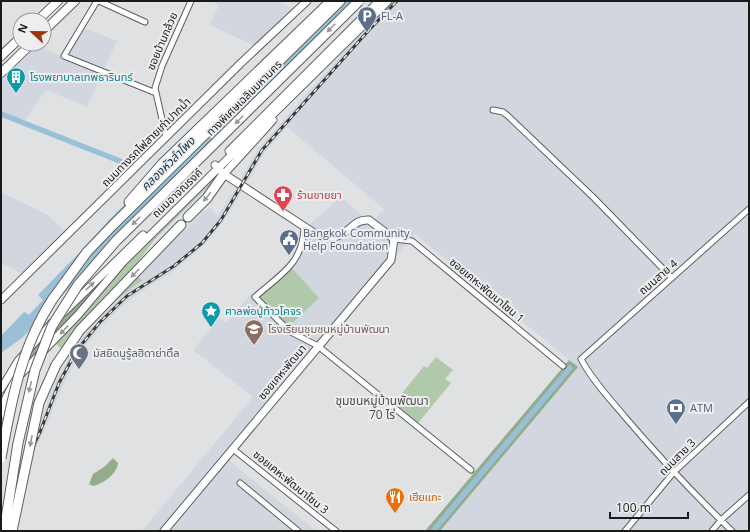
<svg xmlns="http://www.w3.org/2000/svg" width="750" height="532" font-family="'Open Sans','Noto Sans Thai',sans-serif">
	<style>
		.built { fill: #d2d7df }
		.green { fill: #b0c9aa }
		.forest { fill: #93ac8c }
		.water { fill: #99c0d6 }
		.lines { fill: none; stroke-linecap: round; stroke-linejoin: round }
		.canal { stroke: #99c0d6; stroke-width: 5.5 }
		.street-casing { stroke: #5d5e5f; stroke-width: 7 }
		.secondary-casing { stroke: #5d5e5f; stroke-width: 9 }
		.primary-casing { stroke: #5d5e5f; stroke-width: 10 }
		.highway-casing { stroke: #5d5e5f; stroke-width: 11 }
		.street { stroke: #fff; stroke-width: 5 }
		.secondary { stroke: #fff; stroke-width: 7 }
		.primary { stroke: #fff; stroke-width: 8 }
		.highway { stroke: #fff; stroke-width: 9 }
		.rail-casing { stroke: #393a3a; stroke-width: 3 }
		.rail { stroke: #eeeef0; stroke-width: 1.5; stroke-dasharray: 4.5; stroke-linecap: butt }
		.highway-bridge-casing { stroke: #5d5e5f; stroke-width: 11; stroke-linecap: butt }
		.highway-bridge { stroke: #fff; stroke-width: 9 }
		.oneway { fill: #989898 }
		.labels { text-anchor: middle; stroke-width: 4; stroke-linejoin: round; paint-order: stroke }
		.service-label { font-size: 11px; fill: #4e5e75; stroke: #eeeef0; text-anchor: start }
		.street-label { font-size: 11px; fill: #191a1a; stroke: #eeeef0 }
		.culture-label { font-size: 11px; fill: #0d838f; stroke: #eeeef0; text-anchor: start }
		.health-label { font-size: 11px; fill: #be3a42; stroke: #eeeef0; text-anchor: start }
		.education-label { font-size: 11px; fill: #785e54; stroke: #eeeef0; text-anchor: start }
		.worship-label { font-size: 11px; fill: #5b616d; stroke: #eeeef0; text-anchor: start }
		.food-label { font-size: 11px; fill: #c56008; stroke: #eeeef0; text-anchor: start }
		.water-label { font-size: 12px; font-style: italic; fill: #103243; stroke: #eeeef0 }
		.neighbourhood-label { font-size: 12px; fill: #4e4f50; stroke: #eeeef0 }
	</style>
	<rect width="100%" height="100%" fill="#e0e1e3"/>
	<path class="built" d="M211,1H278L293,9L255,46L210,25L219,5Z
		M391,1H749V531H440L578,367L415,234L227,459L316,531H188L185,529L184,531H142L253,397L193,350L219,318L226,323L250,295L292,260L298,253L302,231L341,197L363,216L375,219L384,209L287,127L265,152L230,212L204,245L176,269L130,299L103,325L80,352L63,385L43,433L12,500L1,531V507L4,498L36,430L56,381L74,347L102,314L125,293L141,282L138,276L204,211L211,208L218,216L259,148L366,27Z
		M79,26L117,41L87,107L46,90L24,121L1,112V79L36,45L60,56Z
		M1,192L48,215L65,232L22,274L1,263Z"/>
	<path class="green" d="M217,173L219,176L155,239L128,275L82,321L62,349L55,343L125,264Z
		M291,267L319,298L289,326L258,296Z
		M138,276L142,281C113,300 88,326 69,354L68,353L82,332Z
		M436,357L453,370L445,379L451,383L418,423L394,403L424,366L427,368Z"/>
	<path class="forest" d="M100,282L74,315L14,377L7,388L1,404C1,369 75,306 100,282Z
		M569,360L578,367L440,531H425Z
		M113,458L118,463C117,474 103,484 93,486L89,484L93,474L104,467Z"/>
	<path class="water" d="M332,1H366L215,150L114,241L22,338L1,353V336L24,312L29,315L43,300L38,295L82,250L110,219Z"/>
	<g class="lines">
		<path class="canal" d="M1,114L130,165
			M433,531L570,368"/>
		<defs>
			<path id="street" d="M97,1L64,56L156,93
				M99,1L145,22
				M493,110L503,112L508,116L594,198L672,278
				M166,137L155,88L162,66L191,1
				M304,226C304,263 280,275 255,297L289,331L318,346L471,470
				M394,239L412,241L563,366
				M233,449L336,531
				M240,483L298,531
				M625,531L674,472L749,402
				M712,531L721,520L749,495
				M732,531C695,495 659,457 625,417C610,399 592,380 581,359L749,209"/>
			<path id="secondary" d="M229,151L379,1
				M224,174L273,120
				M1,300L241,63L307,1
				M64,312L143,235
				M1,389L18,361L52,323
				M1,415L6,398L16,379L78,315L123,262L388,1
				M164,531L391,260L394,239L369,220C348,218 349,247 314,233L224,174L215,165"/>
			<path id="primary" d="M38,20L58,1
				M44,31L75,1
				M1,56L20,38
				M1,73L31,44"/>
			<path id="highway" d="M129,202L162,164L331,1
				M188,217L207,198L224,174
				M52,300L87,252L112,226L340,1
				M56,365L80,330L181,225"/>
		</defs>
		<use href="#street" class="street-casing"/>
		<use href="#secondary" class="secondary-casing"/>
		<use href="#primary" class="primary-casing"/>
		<use href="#highway" class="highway-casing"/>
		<use href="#street" class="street"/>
		<use href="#secondary" class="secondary"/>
		<use href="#primary" class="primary"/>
		<use href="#highway" class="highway"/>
		<defs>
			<path id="rail" d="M1,519L8,499L40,432L59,383L77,350L100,322L127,296L174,266L202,243L221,220L262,150L369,30L397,1"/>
		</defs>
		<use href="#rail" class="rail-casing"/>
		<use href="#rail" class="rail"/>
		<defs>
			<path id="highway-bridge" d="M1,458C11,402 21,348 52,300
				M4,531L18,443L35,370L52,326L78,285L116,241L359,1
				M12,531L39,403L56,365"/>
		</defs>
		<use href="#highway-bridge" class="highway-bridge-casing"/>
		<use href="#highway-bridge" class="highway-bridge"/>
	</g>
	<defs><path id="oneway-solid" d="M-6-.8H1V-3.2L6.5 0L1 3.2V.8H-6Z"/></defs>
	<g class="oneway">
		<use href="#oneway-solid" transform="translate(331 28) rotate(135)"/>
		<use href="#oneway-solid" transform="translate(239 120) rotate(135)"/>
		<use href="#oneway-solid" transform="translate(207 197) rotate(129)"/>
		<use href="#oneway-solid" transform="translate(136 221) rotate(135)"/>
		<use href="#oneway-solid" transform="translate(135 273) rotate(134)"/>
		<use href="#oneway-solid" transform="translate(90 286) rotate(-44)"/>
		<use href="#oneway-solid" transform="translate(64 330) rotate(133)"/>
		<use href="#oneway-solid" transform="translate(30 387) rotate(104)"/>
		<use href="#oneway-solid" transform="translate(31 441) rotate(101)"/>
	</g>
	<defs>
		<symbol id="parking-pin" viewBox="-11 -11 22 30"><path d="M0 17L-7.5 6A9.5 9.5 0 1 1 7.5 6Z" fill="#5c6f8a" stroke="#eeeef0"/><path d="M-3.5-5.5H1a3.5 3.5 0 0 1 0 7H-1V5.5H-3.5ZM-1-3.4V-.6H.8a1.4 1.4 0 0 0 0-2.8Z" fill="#fff"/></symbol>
		<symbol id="building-pin" viewBox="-11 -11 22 30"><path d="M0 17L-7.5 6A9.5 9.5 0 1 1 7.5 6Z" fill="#0f9aa8" stroke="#eeeef0"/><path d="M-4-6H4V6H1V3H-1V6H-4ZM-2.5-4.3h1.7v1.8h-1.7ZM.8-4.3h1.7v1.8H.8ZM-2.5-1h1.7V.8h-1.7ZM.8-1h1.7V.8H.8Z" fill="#fff"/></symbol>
		<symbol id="pharmacy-pin" viewBox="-11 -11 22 30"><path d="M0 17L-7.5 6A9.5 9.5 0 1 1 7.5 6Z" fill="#e0444e" stroke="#eeeef0"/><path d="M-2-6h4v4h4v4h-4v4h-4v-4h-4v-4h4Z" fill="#fff"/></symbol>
		<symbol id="civic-pin" viewBox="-11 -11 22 30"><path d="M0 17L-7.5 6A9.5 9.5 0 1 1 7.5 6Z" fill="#5c6f8a" stroke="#eeeef0"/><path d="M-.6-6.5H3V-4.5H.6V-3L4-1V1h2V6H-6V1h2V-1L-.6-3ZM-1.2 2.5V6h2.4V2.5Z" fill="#fff"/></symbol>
		<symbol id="sight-pin" viewBox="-11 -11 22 30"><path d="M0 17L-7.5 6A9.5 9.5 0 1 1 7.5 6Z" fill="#0f9aa8" stroke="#eeeef0"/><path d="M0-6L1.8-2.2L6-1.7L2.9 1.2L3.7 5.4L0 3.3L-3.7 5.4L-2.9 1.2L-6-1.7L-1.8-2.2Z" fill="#fff"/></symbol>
		<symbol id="school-pin" viewBox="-11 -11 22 30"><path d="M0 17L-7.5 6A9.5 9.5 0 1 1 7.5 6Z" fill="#8d6e63" stroke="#eeeef0"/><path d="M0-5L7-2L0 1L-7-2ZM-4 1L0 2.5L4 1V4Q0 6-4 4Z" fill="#fff"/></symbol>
		<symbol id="mosque-pin" viewBox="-11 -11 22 30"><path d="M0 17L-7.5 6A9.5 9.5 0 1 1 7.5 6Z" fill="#6b7280" stroke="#eeeef0"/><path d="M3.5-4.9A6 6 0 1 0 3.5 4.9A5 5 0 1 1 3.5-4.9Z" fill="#fff"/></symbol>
		<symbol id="bank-pin" viewBox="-11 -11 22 30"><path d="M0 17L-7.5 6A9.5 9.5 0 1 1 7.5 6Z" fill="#5c6f8a" stroke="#eeeef0"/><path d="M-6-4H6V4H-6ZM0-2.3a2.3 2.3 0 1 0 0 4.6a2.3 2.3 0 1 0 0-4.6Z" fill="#fff"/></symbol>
		<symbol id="restaurant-pin" viewBox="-11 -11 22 30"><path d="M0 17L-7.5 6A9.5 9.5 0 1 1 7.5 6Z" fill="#e8710a" stroke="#eeeef0"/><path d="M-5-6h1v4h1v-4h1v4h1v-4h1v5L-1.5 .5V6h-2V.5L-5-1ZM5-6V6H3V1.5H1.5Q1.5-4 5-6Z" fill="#fff"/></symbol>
	</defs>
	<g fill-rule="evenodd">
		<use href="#parking-pin" x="356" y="5" width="22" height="30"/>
		<use href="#building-pin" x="5" y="66" width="22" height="30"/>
		<use href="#pharmacy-pin" x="272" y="184" width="22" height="30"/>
		<use href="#civic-pin" x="278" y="228" width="22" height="30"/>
		<use href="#sight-pin" x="200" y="300" width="22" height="30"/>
		<use href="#school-pin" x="243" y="318" width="22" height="30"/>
		<use href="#mosque-pin" x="68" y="342" width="22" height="30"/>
		<use href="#bank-pin" x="665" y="397" width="22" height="30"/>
		<use href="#restaurant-pin" x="384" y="486" width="22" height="30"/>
	</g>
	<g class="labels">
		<g class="service-label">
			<text x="381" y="20">FL-A</text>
			<text x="303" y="237">Bangkok Community<tspan x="303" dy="13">Help Foundation</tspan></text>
			<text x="690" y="412">ATM</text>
		</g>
		<g class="street-label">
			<text transform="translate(162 41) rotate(-67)" y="4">ซอยบ้านกล้วย</text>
			<text transform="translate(244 98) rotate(-45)" y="4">ทางพิเศษเฉลิมมหานคร</text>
			<text transform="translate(146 142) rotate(-45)" y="4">ถนนทางรถไฟสายเก่าปากน้ำ</text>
			<text transform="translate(177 193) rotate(-44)" y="4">ถนนอาจณรงค์</text>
			<text transform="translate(658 277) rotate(-41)" y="4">ถนนสาย 4</text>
			<text transform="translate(487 290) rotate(40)" y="4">ซอยเคหะพัฒนาโซน 1</text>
			<text transform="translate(282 372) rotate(-50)" y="4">ซอยเคหะพัฒนา</text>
			<text transform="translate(677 457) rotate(-45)" y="4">ถนนสาย 3</text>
			<text transform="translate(291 482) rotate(39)" y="4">ซอยเคหะพัฒนาโซน 3</text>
		</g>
		<g class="culture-label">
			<text x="30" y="81">โรงพยาบาลเทพธารินทร์</text>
			<text x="225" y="315">ศาลพ่อปู่ท้าวโคจร</text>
		</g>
		<g class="health-label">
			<text x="297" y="199">ร้านขายยา</text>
		</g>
		<g class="education-label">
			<text x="268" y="333">โรงเรียนชุมชนหมู่บ้านพัฒนา</text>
		</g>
		<g class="worship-label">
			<text x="93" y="357">มัสยิดนูรู้ลฮิดาย่าติ้ล</text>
		</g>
		<g class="food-label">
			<text x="409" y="501">เฮียแกะ</text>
		</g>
		<g class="water-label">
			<text transform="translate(168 164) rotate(-45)" y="4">คลองหัวลำโพง</text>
		</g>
		<g class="neighbourhood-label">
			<text x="382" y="405">ชุมชนหมู่บ้านพัฒนา<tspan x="382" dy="14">70 ไร่</tspan></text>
		</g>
	</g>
	<rect width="750" height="532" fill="none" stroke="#191a1a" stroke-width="4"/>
	<g transform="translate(32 32) rotate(292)"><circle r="19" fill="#eeeef0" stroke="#99999a"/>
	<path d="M0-3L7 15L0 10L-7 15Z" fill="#9b350c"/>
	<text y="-6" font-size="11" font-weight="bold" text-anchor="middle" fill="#191a1a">N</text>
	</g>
	<path d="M610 512v6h78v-6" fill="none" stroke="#191a1a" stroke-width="2"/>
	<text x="616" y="512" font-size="12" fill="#191a1a" stroke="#eeeef0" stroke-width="3" paint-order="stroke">100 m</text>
</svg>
